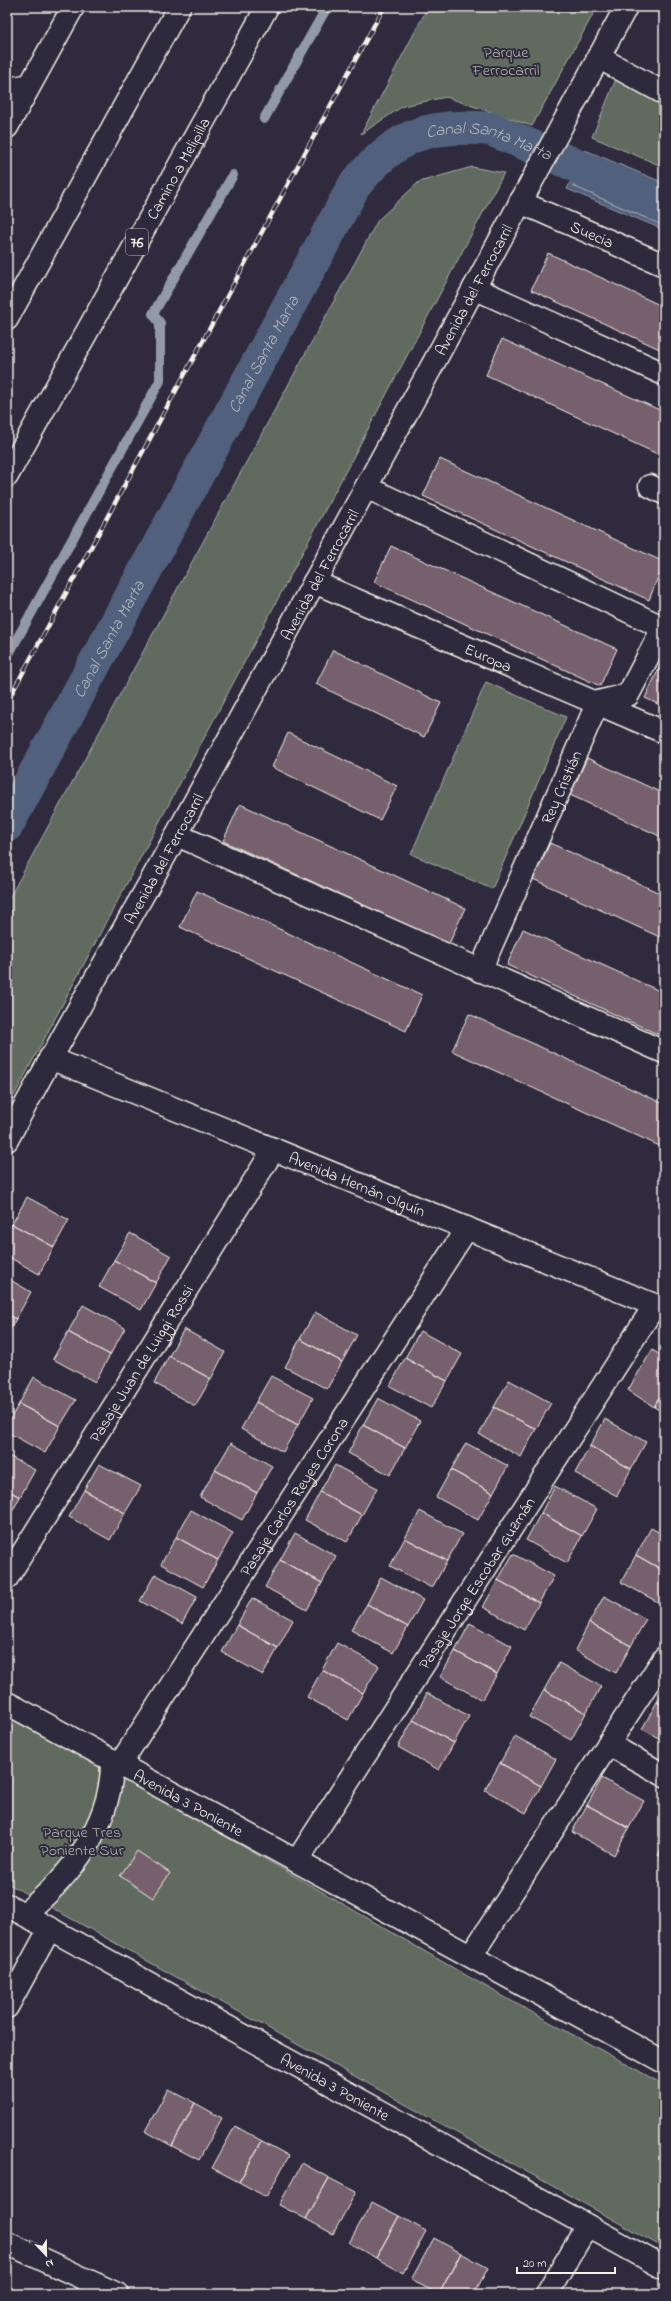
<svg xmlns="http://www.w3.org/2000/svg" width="671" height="2301" font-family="'Indie Flower',sans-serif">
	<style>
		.green { fill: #606a5f; stroke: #aaaea4 }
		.water { fill: #51607b; stroke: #929aa7 }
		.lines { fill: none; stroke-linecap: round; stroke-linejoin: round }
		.shore { stroke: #b3b7bc; stroke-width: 1 }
		.stream { stroke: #929aa7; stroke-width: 10 }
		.canal { stroke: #51607b; stroke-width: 34 }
		.building { fill: #76616d; stroke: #f4f1e8 }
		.service-casing { stroke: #f4f1e8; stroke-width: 21 }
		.minor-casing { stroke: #f4f1e8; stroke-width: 25 }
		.tertiary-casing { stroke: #f4f1e8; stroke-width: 25 }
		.secondary-casing { stroke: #f4f1e8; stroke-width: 25 }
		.primary-casing { stroke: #f4f1e8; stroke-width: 25 }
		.service { stroke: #2f2a3d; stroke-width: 18 }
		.minor { stroke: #2f2a3d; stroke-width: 22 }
		.tertiary { stroke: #2f2a3d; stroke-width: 22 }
		.secondary { stroke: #2f2a3d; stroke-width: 22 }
		.primary { stroke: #2f2a3d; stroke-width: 22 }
		.rail-casing { stroke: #f4f1e8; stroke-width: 4.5 }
		.rail { stroke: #2f2a3d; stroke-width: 3; stroke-dasharray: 9; stroke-linecap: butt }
		.labels { text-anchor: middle; stroke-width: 4; stroke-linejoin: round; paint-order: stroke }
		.shield { fill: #2f2a3d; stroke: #b9b5b5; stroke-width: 1 }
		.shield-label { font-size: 15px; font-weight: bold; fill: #f4f1e8 }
		.park-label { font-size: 16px; fill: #b1b4aa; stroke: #2f2a3d }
		.street-label { font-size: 16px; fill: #f4f1e8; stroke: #2f2a3d }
		.water-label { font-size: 17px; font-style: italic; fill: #b3b7bc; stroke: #2f2a3d }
	</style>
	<rect width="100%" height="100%" fill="#2f2a3d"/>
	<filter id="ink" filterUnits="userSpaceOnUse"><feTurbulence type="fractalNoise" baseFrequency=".025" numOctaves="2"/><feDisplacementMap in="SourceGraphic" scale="8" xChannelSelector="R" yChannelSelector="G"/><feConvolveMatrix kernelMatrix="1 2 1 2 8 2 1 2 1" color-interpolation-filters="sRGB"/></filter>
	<g filter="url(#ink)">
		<path class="green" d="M428,7H597L532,126L446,97L403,106L361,134Z
			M616,79L664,107V167L592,137Z
			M472,167L504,173L7,1109V902L378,220L419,182Z
			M486,682L566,717L492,889L411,854Z
			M7,1717C159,1796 307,1883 455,1969C524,2009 595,2046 664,2085V2248L7,1883Z"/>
		<path class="water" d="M585,150L664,183V230L567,189Z"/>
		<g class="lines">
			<path class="shore" d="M664,187L588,156L573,186L664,226
				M664,192L591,162L580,183L664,221
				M664,198L594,170L588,180L589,182L664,214"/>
			<path class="stream" d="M264,119L327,7
				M7,657L160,381V323L153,314L233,175"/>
			<path class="canal" id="s1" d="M7,825L354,186C395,135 427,123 491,129L664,203"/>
		</g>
		<path class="building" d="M548,253L664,307V351L531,290Z
			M502,339L664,412V457L486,375Z
			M440,459L664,562L649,600L423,496Z
			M391,546L617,649L600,686L374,582Z
			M333,650L441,703L424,737L316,684Z
			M662,662L664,663V707L645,698Z
			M288,733L397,786L380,820L272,767Z
			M587,758L664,794V838L570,795Z
			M240,804L465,908L449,944L223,841Z
			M550,843L664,895V939L533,879Z
			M197,891L422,995L406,1031L180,927Z
			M523,929L664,993V1037L507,965Z
			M469,1014L664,1104V1148L452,1051Z
			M27,1197L69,1220L54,1247L12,1224Z
			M12,1224L54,1247L39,1274L7,1256V1233Z
			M130,1233L171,1256L156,1283L114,1260Z
			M114,1260L156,1283L141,1310L99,1287Z
			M7,1278L31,1292L16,1319L7,1314Z
			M83,1305L125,1328L110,1355L68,1332Z
			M315,1312L357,1335L342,1362L300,1339Z
			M7,1314L16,1319L7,1334Z
			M184,1329L225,1352L211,1379L169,1356Z
			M420,1331L462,1354L447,1381L405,1358Z
			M68,1332L110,1355L95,1382L53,1359Z
			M300,1339L342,1362L327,1389L285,1367Z
			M652,1350L664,1357V1390L654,1407L628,1390Z
			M169,1356L211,1379L195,1406L154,1383Z
			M405,1358L447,1381L431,1408L390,1386Z
			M271,1376L313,1398L298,1425L256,1402Z
			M34,1377L76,1400L60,1426L19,1404Z
			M509,1380L551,1403L536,1429L494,1407Z
			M664,1390V1413L654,1407Z
			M378,1398L420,1421L405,1448L363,1425Z
			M256,1402L298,1425L283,1452L241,1429Z
			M19,1404L60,1426L45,1453L7,1432V1424Z
			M494,1407L536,1429L521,1457L479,1434Z
			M605,1419L646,1442L631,1469L590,1446Z
			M363,1425L405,1448L390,1475L348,1453Z
			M231,1443L272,1466L257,1493L215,1470Z
			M466,1443L508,1466L493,1493L451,1470Z
			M590,1446L631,1469L617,1496L575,1473Z
			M7,1455L35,1470L20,1497L7,1490Z
			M99,1464L141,1486L125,1513L84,1490Z
			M335,1465L377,1488L362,1515L320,1492Z
			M215,1470L257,1493L242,1520L200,1497Z
			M451,1470L493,1493L478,1520L436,1497Z
			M555,1486L597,1509L582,1536L541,1513Z
			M7,1490L20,1497L7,1521Z
			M84,1490L125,1513L110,1540L69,1517Z
			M320,1492L362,1515L347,1542L305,1520Z
			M191,1510L233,1533L218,1560L176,1537Z
			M420,1511L462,1534L447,1561L405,1538Z
			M541,1513L582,1536L567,1563L526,1540Z
			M651,1528L664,1535V1571L636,1555Z
			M295,1533L336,1556L322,1583L280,1560Z
			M176,1537L218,1560L203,1587L161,1564Z
			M405,1538L447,1561L432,1588L390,1566Z
			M513,1554L554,1576L539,1603L498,1580Z
			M636,1555L664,1571L663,1605L621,1582Z
			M280,1560L322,1583L307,1610L265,1587Z
			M155,1574L197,1597L182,1624L140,1601Z
			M381,1577L423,1600L408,1627L367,1604Z
			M498,1580L539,1603L524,1630L483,1607Z
			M604,1596L646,1619L631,1646L589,1623Z
			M252,1598L293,1620L278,1648L237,1625Z
			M367,1604L408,1627L393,1653L351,1630Z
			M470,1623L512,1646L497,1674L455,1651Z
			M589,1623L631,1646L616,1673L575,1650Z
			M237,1625L278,1648L263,1675L222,1652Z
			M337,1643L379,1666L363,1693L322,1670Z
			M455,1651L497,1674L482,1700L440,1677Z
			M559,1663L601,1686L586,1713L544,1690Z
			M322,1670L363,1693L348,1720L307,1697Z
			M664,1689V1706L657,1702Z
			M544,1690L586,1713L571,1740L529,1717Z
			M427,1693L469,1716L454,1743L413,1720Z
			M657,1702L664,1706V1741L642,1729Z
			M413,1720L454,1743L439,1770L398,1747Z
			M515,1736L556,1759L541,1786L500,1763Z
			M500,1763L541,1786L526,1813L485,1790Z
			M602,1778L644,1801L629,1828L587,1805Z
			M587,1805L629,1828L614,1855L572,1832Z
			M664,1845V1859L658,1855Z
			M137,1851L170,1873L153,1898L120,1876Z
			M168,2089L195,2103L172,2146L145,2131Z
			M195,2103L222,2118L199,2160L172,2146Z
			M235,2126L262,2141L239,2182L212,2168Z
			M262,2141L289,2156L266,2197L239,2182Z
			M302,2163L329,2178L306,2219L279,2205Z
			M329,2178L356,2192L333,2234L306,2219Z
			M372,2202L399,2216L376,2258L349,2243Z
			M399,2216L426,2231L403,2273L376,2258Z
			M434,2238L461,2253L439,2294L411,2280Z
			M461,2253L488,2268L474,2294H439Z"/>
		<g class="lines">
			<defs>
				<path id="service" d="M7,87L31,83"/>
				<g id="minor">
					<path d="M598,57L664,93"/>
					<path d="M7,127L73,7"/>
					<path id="s2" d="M520,202L664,265"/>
					<path d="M474,288L664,374"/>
					<path d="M650,486L664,493"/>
					<path d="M366,487L664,628"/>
					<path id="s3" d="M314,582L664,732"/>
					<path d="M177,835L664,1052"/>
					<path id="s4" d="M480,971L598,702L628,695L664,626"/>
					<path id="s5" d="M50,1058L664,1309"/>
					<path id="s6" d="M7,1578L274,1149"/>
					<path d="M608,1744L664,1775"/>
					<path id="s7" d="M120,1764L467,1228"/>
					<path id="s8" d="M297,1861L655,1305"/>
					<path d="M471,1956L664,1658"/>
					<path d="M7,2007L50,1928"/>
					<path d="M7,2243L117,2294"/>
					<path d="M547,2294L587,2226"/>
				</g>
				<g id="tertiary">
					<path id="s9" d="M7,1140C61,1036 121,936 177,834C329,559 476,283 626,7"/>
				</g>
				<g id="secondary">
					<path id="s10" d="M7,1703L664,2062"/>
					<path id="s11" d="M7,1905L664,2268"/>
					<path d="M24,1914C71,1876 113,1823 112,1760"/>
				</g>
				<g id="primary">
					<path d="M7,319L179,7"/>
					<path id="s12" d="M7,476L267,7"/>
				</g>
			</defs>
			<use href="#service" class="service-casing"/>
			<use href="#minor" class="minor-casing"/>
			<use href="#tertiary" class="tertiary-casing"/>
			<use href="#secondary" class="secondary-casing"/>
			<use href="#primary" class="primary-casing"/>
			<use href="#service" class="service"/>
			<use href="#minor" class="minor"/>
			<use href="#tertiary" class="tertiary"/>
			<use href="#secondary" class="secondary"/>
			<use href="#primary" class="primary"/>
			<defs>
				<path id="rail" d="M7,702L384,7"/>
			</defs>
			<use href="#rail" class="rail-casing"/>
			<use href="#rail" class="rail"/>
		</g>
	</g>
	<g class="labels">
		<rect class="shield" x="126" y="229" width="22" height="26" rx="3"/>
		<g class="shield-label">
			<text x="137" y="247">76</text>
		</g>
		<g class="park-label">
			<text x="506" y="57">Parque<tspan x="506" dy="18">Ferrocarril</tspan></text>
			<text x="82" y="1837">Parque Tres<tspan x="82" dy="18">Poniente Sur</tspan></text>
		</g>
		<g class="street-label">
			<text dy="6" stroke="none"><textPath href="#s12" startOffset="352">Camino a Melipilla</textPath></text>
			<text dy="6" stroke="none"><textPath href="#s2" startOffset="79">Suecia</textPath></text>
			<text dy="6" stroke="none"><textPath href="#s9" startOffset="970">Avenida del Ferrocarril</textPath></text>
			<text dy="6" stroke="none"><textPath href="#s9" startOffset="646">Avenida del Ferrocarril</textPath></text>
			<text dy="6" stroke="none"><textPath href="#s3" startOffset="190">Europa</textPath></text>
			<text dy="6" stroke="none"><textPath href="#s4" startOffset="201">Rey Cristián</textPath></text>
			<text dy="6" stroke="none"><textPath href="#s9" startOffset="322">Avenida del Ferrocarril</textPath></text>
			<text dy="6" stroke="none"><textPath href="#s5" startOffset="332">Avenida Hernán Olguín</textPath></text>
			<text dy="6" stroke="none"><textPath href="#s6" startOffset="253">Pasaje Juan de Luiggi Rossi</textPath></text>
			<text dy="6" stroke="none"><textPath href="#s7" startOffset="319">Pasaje Carlos Reyes Corona</textPath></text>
			<text dy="6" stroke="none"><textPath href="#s8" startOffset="331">Pasaje Jorge Escobar Guzmán</textPath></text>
			<text dy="6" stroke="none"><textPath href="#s10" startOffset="207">Avenida 3 Poniente</textPath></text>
			<text dy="6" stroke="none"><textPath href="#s11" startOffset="375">Avenida 3 Poniente</textPath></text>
		</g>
		<g class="water-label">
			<text dy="6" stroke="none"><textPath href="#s1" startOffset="884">Canal Santa Marta</textPath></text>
			<text dy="6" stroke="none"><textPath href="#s1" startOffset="536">Canal Santa Marta</textPath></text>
			<text dy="6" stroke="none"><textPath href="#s1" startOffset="212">Canal Santa Marta</textPath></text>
		</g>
	</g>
	<rect width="671" height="2301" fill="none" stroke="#2f2a3d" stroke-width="24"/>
	<rect x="12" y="12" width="647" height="2277" fill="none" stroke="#f4f1e8" stroke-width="1.5" filter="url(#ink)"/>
	<g transform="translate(46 2255) rotate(158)" stroke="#2f2a3d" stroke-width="3" paint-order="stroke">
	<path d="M0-3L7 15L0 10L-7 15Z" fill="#f4f1e8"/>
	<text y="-6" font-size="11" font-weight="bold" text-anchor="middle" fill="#f4f1e8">N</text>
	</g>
	<path d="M517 2267v6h98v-6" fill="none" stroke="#f4f1e8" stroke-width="2"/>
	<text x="523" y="2267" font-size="12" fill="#f4f1e8" stroke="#2f2a3d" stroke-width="3" paint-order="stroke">20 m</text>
</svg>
